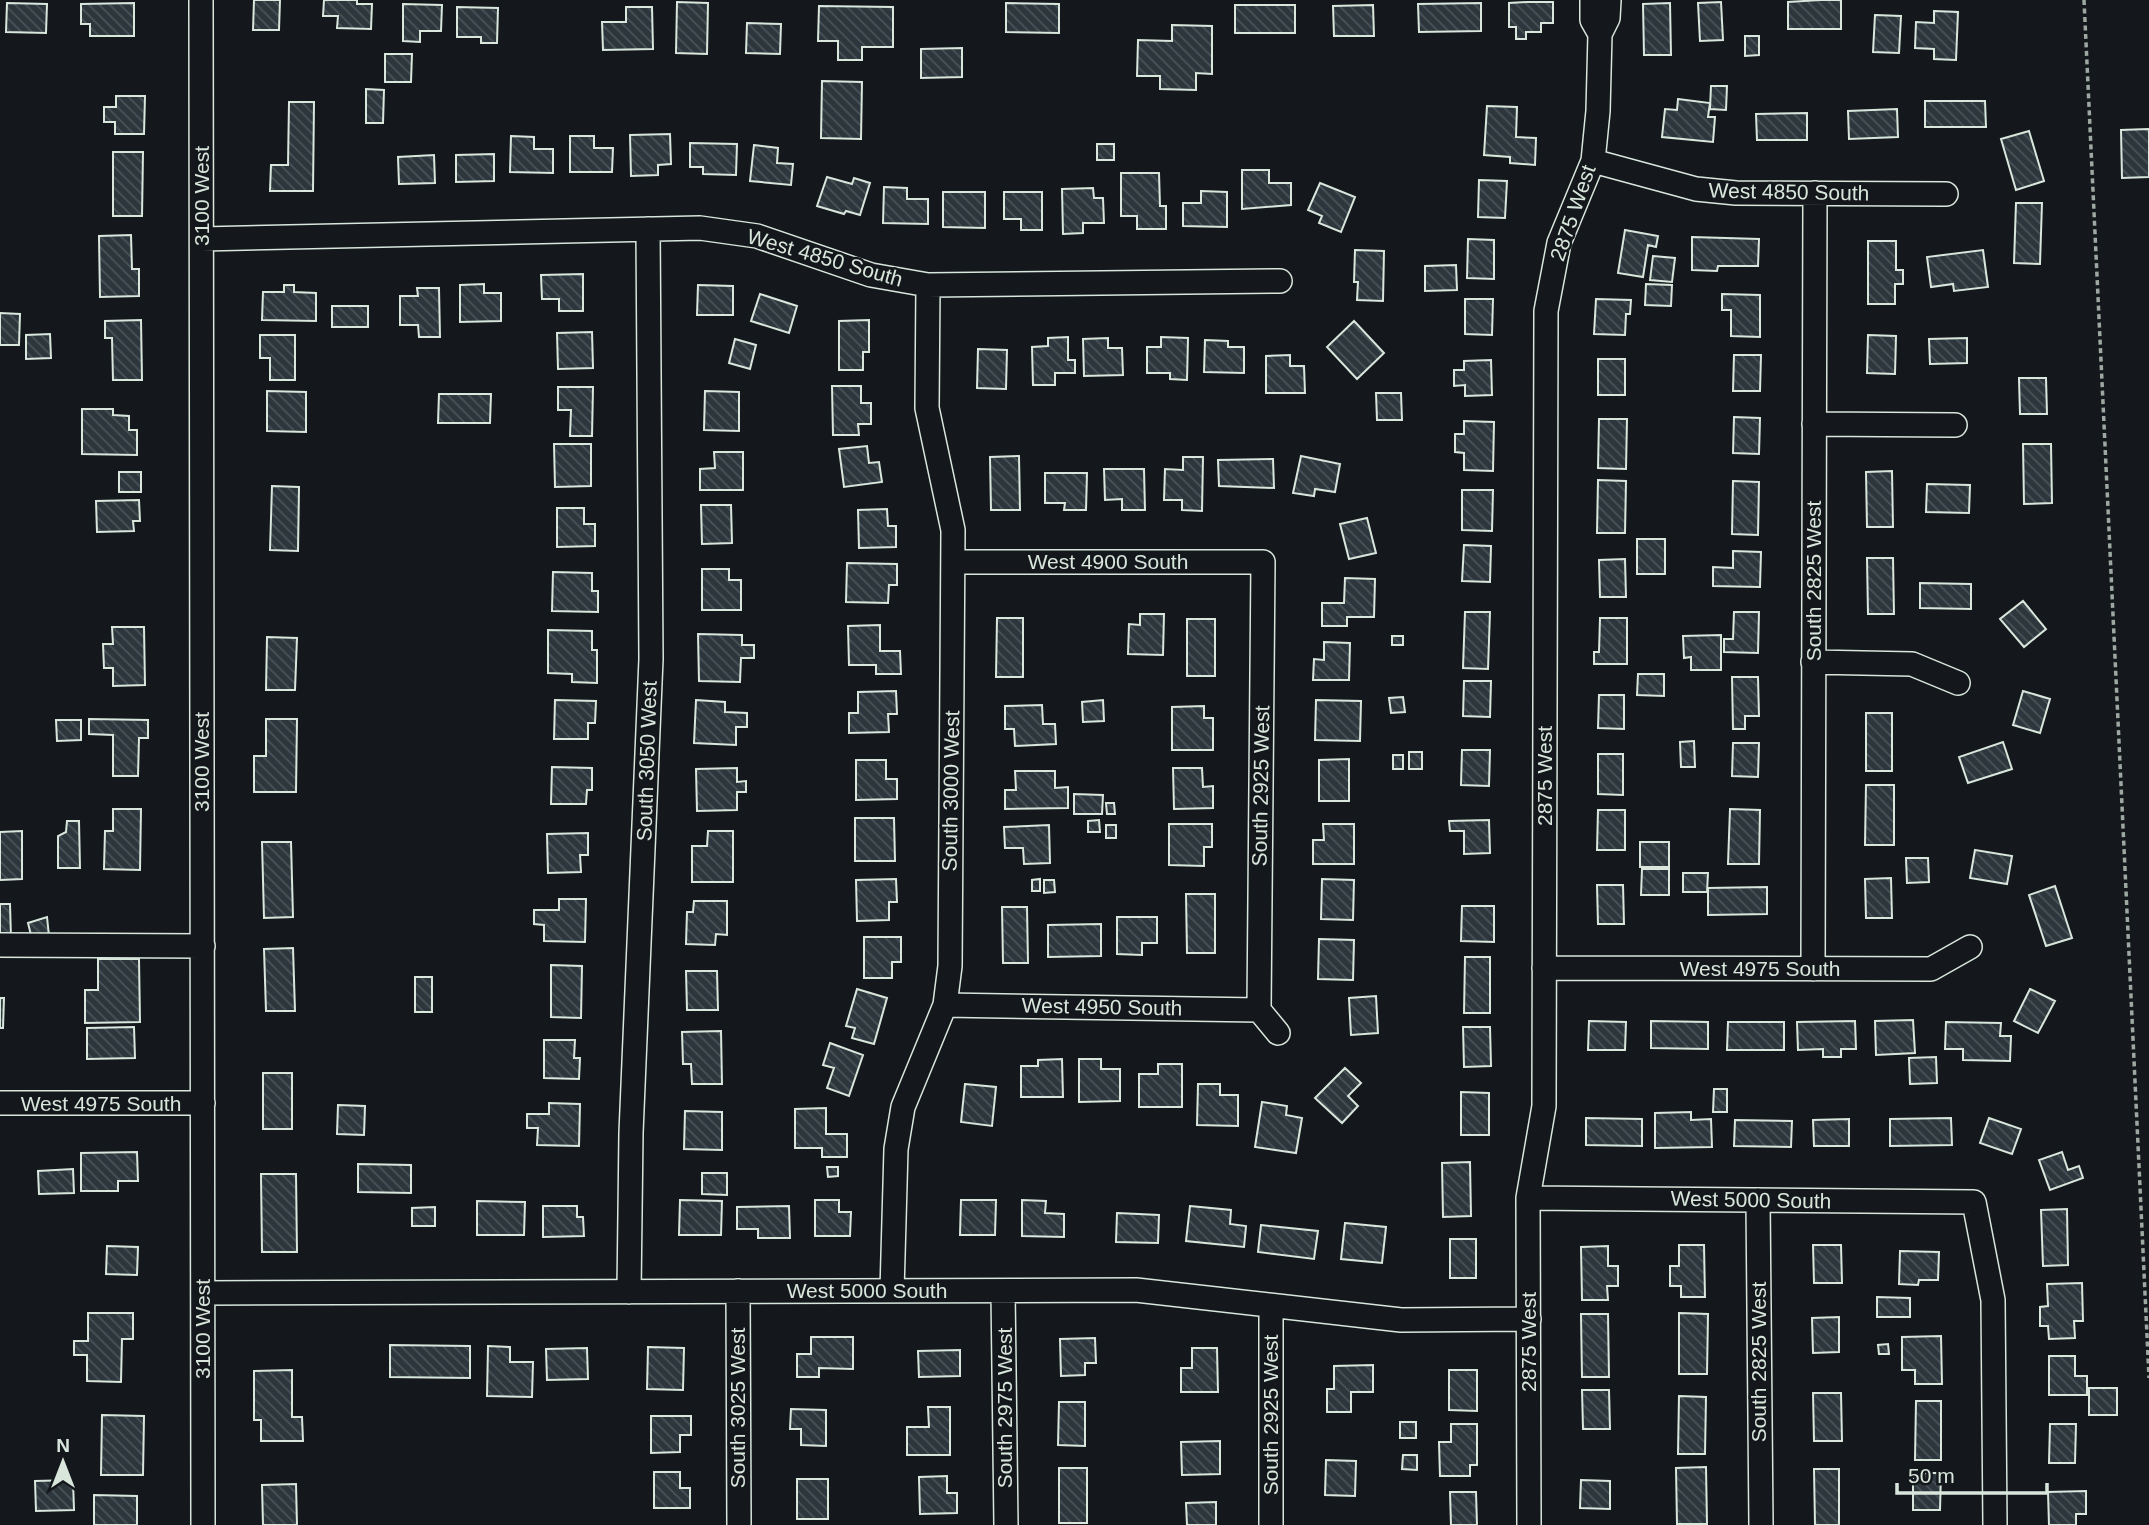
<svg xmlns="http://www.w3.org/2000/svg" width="2149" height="1525" font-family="Arial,sans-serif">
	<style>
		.building { fill: url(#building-back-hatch); stroke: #d8e6dc; stroke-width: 2 }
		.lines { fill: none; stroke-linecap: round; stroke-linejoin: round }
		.minor-casing { stroke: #d8e6dc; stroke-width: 26 }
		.path { stroke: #9da8a2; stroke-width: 3.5; stroke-dasharray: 5 3.5; stroke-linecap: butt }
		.minor { stroke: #14181c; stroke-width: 23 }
		.labels { text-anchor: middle; stroke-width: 5; stroke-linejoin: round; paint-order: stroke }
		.street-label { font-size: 21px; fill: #d8e6dc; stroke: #14181c }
	</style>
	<defs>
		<pattern id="building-back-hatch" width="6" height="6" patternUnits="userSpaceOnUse" patternTransform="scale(1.75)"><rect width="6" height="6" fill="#2c363c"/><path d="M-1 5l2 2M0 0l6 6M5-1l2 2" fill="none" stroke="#4a5358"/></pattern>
	</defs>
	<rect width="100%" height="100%" fill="#14181c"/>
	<path class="building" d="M254,0H280L279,30H253Z
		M324,0H357V4H372L371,29L337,28L338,16H323Z
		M1820,0H1841V29H1788V2Z
		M677,2L708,3L707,54L676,53Z
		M1527,2H1553V23H1541V32H1526V39H1516V27H1509V3Z
		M1721,2L1723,40L1700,41L1698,3Z
		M7,3L47,4L46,33L6,32Z
		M134,3V36H90V24H81V4Z
		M1006,3L1059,4V33L1006,32Z
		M1481,3V31L1419,32L1418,4Z
		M1670,3L1671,55H1644L1643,4Z
		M403,4L442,5L441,31H420V42L403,41Z
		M1235,5H1295V33H1235Z
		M1373,5L1374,36H1334L1333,6Z
		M819,6L893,7V47H862V60H838V41H818Z
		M457,7L498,8L497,43H481V37H457Z
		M626,7H652L653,49L603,50L602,22H626Z
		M1934,11L1958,12L1956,60L1934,59V49L1915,48L1916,22L1934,23Z
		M1875,15L1901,16L1899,53L1873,52Z
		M747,23L781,24L780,54L746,53Z
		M1172,25L1212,26V74L1196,73V90L1160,89V76H1137L1138,40L1172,41Z
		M1745,36H1759V55L1745,56Z
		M962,48V77L921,78V49Z
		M385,54H412L411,82H385Z
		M822,81L862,82L861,139L821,138Z
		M1711,86H1727L1726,110L1710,109Z
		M366,89L384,90L383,123H366Z
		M116,96H145L144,134H115V122H104V107H116Z
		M1678,99L1710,103L1708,117H1715L1713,142L1662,137L1665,109L1677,110Z
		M1925,101H1985L1986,127H1925Z
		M289,102H314L313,191H270L271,165H288Z
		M1487,106L1517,107L1516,137L1536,138L1535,165L1510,163V157L1484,155Z
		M1897,109L1898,137L1849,139L1848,111Z
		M1807,113V140H1757L1756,114Z
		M2149,129V177L2122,178L2121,130Z
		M2029,131L2044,181L2016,190L2001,139Z
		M670,134L671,164L658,165V175L631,176L630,135Z
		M511,136L534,137V149H553V173L510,172Z
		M570,136H594V148H613L612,172H570Z
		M690,143L737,144L736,175L703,174V167H690Z
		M1097,144H1114V160H1097Z
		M754,145L778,148L777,163L793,164L791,185L750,181Z
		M113,152H143L142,216H113Z
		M494,154V181L456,182V155Z
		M434,155L435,183L399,184L398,157Z
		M1242,170H1269V183H1291V205L1242,209Z
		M1121,173H1159L1160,206H1166V229H1137V216H1121Z
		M827,177L852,184L854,178L870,183L860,215L846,211L844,214L817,206Z
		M1479,180L1507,181L1505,218L1478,217Z
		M1320,183L1355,197L1341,232L1319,223L1322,216L1308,210Z
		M884,187L907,188V199H928V224L883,223Z
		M1093,188L1094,198H1103L1104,223H1083V233L1063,234L1062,189Z
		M1201,191L1227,192V227L1183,226V203H1201Z
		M943,192H985V228L943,227Z
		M1004,192H1042V230H1021V219H1004Z
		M2016,203H2042L2040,264L2014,263Z
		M1625,230L1658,236L1656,247L1648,245L1643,277L1618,273Z
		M131,235L132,269H139V296L100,297L99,236Z
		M1692,237L1759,239L1758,266H1718L1717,271L1692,270Z
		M1468,239L1494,240V279L1467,278Z
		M1868,241H1896V270H1903V284H1895V304H1868Z
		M1355,250L1384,251L1383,301L1357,300L1358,282H1354Z
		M1983,250L1988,287L1954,291L1953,284L1931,287L1927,257Z
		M1653,256L1675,258L1672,282L1650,280Z
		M1456,265L1457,290L1425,291V266Z
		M583,274V311H559V299H542L541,275Z
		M484,284V293H501V321L460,322V285Z
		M1646,284L1672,285L1671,306L1645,305Z
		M284,285H294V292L316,293V321L262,320L263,292H284Z
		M698,285L733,286V315H697Z
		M417,288H439L440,337H419L418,325H400V296H418Z
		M760,294L797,306L789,333L751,321Z
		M1722,294L1760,295V337L1731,336V310H1722Z
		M1465,299H1493L1492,335L1465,334Z
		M1596,299L1631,300L1630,314H1626L1625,335L1594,334Z
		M332,306H368V327H332Z
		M0,313L20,314L19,345H0Z
		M141,320L142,380H113L112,338H105V321Z
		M869,320V352H863V370H839V321Z
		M1354,321L1384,353L1357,379L1327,347Z
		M592,332L593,368L558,369L557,333Z
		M50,334L51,358L26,359V335Z
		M260,335H295V380H270V358H260Z
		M1868,335L1896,336L1895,374L1867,373Z
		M1068,337V360H1075V373H1055V385H1033L1032,347L1048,346V338Z
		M1161,337L1188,338L1187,380L1170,379V373H1147V347H1161Z
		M1108,338V348H1122L1123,375L1084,376L1083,339Z
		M1967,338V363L1930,364L1929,339Z
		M735,339L756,345L750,369L729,363Z
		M1205,340L1228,341V347H1244V373L1204,372Z
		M978,349L1007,350L1006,389L977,388Z
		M1290,355V366H1304L1305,393H1266V356Z
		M1734,355H1761L1760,391H1733Z
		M1598,359H1625V395H1598Z
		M1491,360L1492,395L1465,396V385L1454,386V370H1464V361Z
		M2019,378H2046L2047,414H2020Z
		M832,386H861V403H871V424H858L859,435H833Z
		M558,387H593L592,436H570L571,410H558Z
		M267,391L306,392V432L267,431Z
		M705,391L739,392V431L704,430Z
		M1376,393H1401L1402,420H1377Z
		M439,394H491L490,423H438Z
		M82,409H113V415L129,416V430H137V455L82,454Z
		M1734,417L1760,418L1759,454L1733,453Z
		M1599,419H1627L1626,469L1598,468Z
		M1464,421L1494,422L1493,471L1464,470V453L1455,452V434H1464Z
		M554,444H591V486L555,487Z
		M2023,444H2051L2052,503L2024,504Z
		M867,446L869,463L879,462L882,482L844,487L839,449Z
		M714,452H743V490H700V469L715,468Z
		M1019,456L1020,510H991L990,457Z
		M1301,456L1340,464L1335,492L1315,489L1314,496L1293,493Z
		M1183,457H1203L1202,511L1182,510V500H1164L1165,469L1183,470Z
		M1273,459L1274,488L1219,486L1218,460Z
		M1104,469H1144L1145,510H1122V499L1105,500Z
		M1892,471L1893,527H1867L1866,472Z
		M119,472H141V492H119Z
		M1045,473H1087L1086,510H1064L1065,503H1045Z
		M1598,480L1626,481L1625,533H1597Z
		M1733,481L1759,482L1758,535L1732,534Z
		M1927,484L1970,485L1969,513L1926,512Z
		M272,486L299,487L298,551L270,550Z
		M1462,490H1493L1492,531L1462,530Z
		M139,500L140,521H133L134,531L97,532L96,501Z
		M701,505H731L732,543L702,544Z
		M557,508H584V524H595V546L557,547Z
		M887,509L888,526H896V547L859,548L858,510Z
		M1367,518L1376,553L1349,559L1340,524Z
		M1637,539H1665V574H1637Z
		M1464,545L1491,546L1490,582L1462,581Z
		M1733,551L1761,552L1760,587L1713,586V567L1733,568Z
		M1867,558H1893L1894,614H1868Z
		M1625,559L1626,597H1600L1599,560Z
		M847,563L897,564V585H889L888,603L846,602Z
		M702,569H729V580H741V610H702Z
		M553,572L592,573V591H598V612L552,611Z
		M1345,578L1375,579L1374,617H1347V626H1322V603H1344Z
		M1920,583L1971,584V609L1920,608Z
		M2023,601L2046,629L2024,647L2000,619Z
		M1465,612H1490L1488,669L1463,668Z
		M1734,612H1759L1758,653L1724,652V639H1733Z
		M1140,614H1164L1163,655L1128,654L1129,624L1140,625Z
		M997,618H1023V677H996Z
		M1600,618H1627V664H1594V652H1599Z
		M1187,619H1215V676H1187Z
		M880,625V651H900L901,674H876V665H849L848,626Z
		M112,627H144L145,685L113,686V668H104L103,644H113Z
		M548,630L592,631V650H597V683L572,682V674L548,673Z
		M698,634L742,635V645H754V658H741L740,682L699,681Z
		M1721,635V670H1691V657L1684,658L1683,636Z
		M1392,636H1403V645H1392Z
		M267,637L297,638L295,690H266Z
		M1324,642L1350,643L1349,680H1313L1314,659L1324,660Z
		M1638,674H1664V696L1637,695Z
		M1732,677H1758L1759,716H1745V729H1733Z
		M1464,681H1491L1490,717L1463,716Z
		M896,691L897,714H888L889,732L849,733V713H858V692Z
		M2023,691L2050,699L2040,733L2013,725Z
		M1599,695H1624V729L1598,728Z
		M1403,697L1405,712L1391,713L1389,698Z
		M555,700L596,701L595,723H588V739H554Z
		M696,700L725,702V712L747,713V727H736V745L694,743Z
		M1103,700L1104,721L1083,722L1082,702Z
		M1316,700L1361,701L1360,741L1315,740Z
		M1042,705L1043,724H1055L1056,744L1015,746L1014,729H1005V706Z
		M1204,706V718H1213V750H1172V707Z
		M1866,713H1892V771H1866Z
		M89,719L148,720V738H139L138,776H113V735L89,734Z
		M266,719H297L296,792H254V756H266Z
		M56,720H81V740L57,741Z
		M1694,741L1695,767H1681L1680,742Z
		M2003,742L2012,769L1968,783L1959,757Z
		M1733,743H1759L1758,777L1732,776Z
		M1462,750H1490L1489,786L1461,785Z
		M1409,752H1422V769H1409Z
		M1598,754H1623V795L1598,794Z
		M1393,755H1403V769H1393Z
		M1349,759V801H1319V760Z
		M856,760H886V779H897V799L856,800Z
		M552,767L592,768V790H587L586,804H551Z
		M737,768V782L746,781V792H737V810L697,811L696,769Z
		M1173,768H1202L1203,787L1213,786V808L1174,809Z
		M1015,771H1055V788L1068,787V808L1005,809V790H1016Z
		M1866,785H1894V845H1865Z
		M1074,794L1103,795L1102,814H1074Z
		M1106,803H1114L1115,814H1107Z
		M113,809H141L140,870L104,869L105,831H113Z
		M1730,809L1760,810L1759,864H1728Z
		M1598,810H1625V850H1597Z
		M855,818H894L895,861H855Z
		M1099,820L1100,832H1088V821Z
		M1489,820L1490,853L1464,854V831H1450L1449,821Z
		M67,821H79L80,868H58V836L66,832Z
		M1169,824H1212V847H1204V866L1169,865Z
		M1323,824H1354V864H1313V840H1324Z
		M1049,825L1050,863L1024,864L1023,848H1005L1004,827Z
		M1106,825H1116V838H1106Z
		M22,831V879L0,880V832Z
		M708,831H733V882H692V846H707Z
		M588,833V855H580L581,872L548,873L547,834Z
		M262,842H291L293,917L264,918Z
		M1640,842H1669V867H1640Z
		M1975,850L2012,856L2007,884L1970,878Z
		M1906,858H1928L1929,882L1907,883Z
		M1642,869H1669V895H1641Z
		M1683,873H1708L1707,892H1683Z
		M1891,878L1892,918H1866L1865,879Z
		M896,879L897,902H889V920L857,921L856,880Z
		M1040,879V891H1032V880Z
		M1322,879L1354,880L1353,920L1321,919Z
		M1044,880H1054L1055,892L1044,893Z
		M1597,885H1623L1624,924H1598Z
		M2055,886L2072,938L2046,946L2029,895Z
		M1767,887V914L1708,915V888Z
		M1186,894H1215V953H1187Z
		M559,899H586L585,942L544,941V925L534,924V910H559Z
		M694,901H727V935L716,934L715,945L686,944L687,912H693Z
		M0,904H10L11,938H0Z
		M1462,906H1494V942L1461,941Z
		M1002,907H1027L1028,963H1003Z
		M47,917L49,936L32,939L28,923Z
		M1117,917H1157V943H1142V955L1117,954Z
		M1101,924V956L1048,957V925Z
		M864,937H901V962H892V978H864Z
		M1319,939L1354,940L1353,980L1318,979Z
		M293,948L295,1011H266L264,949Z
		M1465,957H1490V1013H1464Z
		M98,959H139L140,1022L85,1023V990H98Z
		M551,965L582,966L581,1018L551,1017Z
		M686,971H717L718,1010H687Z
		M415,977H432V1012H415Z
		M857,989L887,998L874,1044L852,1038L855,1028L846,1026Z
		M2030,989L2055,1001L2038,1033L2014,1021Z
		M1376,996L1378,1033L1351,1035L1349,998Z
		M0,998H4L3,1028H0Z
		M1913,1020L1915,1053L1876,1055L1875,1021Z
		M1589,1021L1626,1022L1625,1050H1588Z
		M1651,1021L1708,1022V1049L1651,1048Z
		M1855,1021L1856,1049H1841V1057H1823V1049L1798,1050L1797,1022Z
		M1728,1022H1784V1050H1727Z
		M1946,1022L2001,1023L2000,1036H2011L2010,1061L1963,1060V1049H1945Z
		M134,1027L135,1058L87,1059V1028Z
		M1463,1027H1490L1491,1066L1464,1067Z
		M721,1031L722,1084H692L691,1064H683L682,1032Z
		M544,1040H575L574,1058H580L579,1079L544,1078Z
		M830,1043L863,1055L849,1096L827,1088L834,1068L823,1065Z
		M1936,1057L1937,1083L1910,1084L1909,1058Z
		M1062,1059L1063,1097H1021V1066H1038V1060Z
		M1079,1059H1101V1069H1120V1101L1079,1102Z
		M1158,1064H1182V1107H1139V1074H1158Z
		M1345,1068L1361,1083L1348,1096L1358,1106L1342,1123L1315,1098Z
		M263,1073H292V1129H263Z
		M965,1084L996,1087L992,1126L961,1122Z
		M1198,1084H1220V1095H1238V1126L1197,1125Z
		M1714,1089H1727V1112H1713Z
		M1461,1092L1489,1093V1135H1461Z
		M1262,1102L1287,1106L1286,1115L1302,1118L1296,1153L1255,1147Z
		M549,1103L580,1104L579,1146L537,1145L538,1128H527V1114H549Z
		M338,1105L365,1106L364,1135L337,1134Z
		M826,1108V1134H847V1157H822V1148H795V1109Z
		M685,1111L722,1112V1150L684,1149Z
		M1691,1112V1120L1711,1119L1712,1147L1655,1148V1113Z
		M1586,1118L1642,1119V1146L1586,1145Z
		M1951,1118L1952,1145L1890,1146V1119Z
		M1989,1118L2021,1129L2012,1154L1980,1143Z
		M1849,1119V1146H1814L1813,1120Z
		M1735,1120L1792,1121L1791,1147L1734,1146Z
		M137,1152L138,1181H118V1191H81V1153Z
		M2062,1152L2068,1170L2079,1166L2083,1178L2050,1190L2039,1160Z
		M1470,1162L1471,1216L1443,1217L1442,1163Z
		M358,1164L411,1165V1193L358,1192Z
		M827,1167H838V1176L828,1177Z
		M73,1169L74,1193L39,1194L38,1171Z
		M702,1173H727V1195L702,1194Z
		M261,1174H296L297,1252H262Z
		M680,1200L722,1201L721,1235H679Z
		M815,1200H839V1212H851L850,1236H815Z
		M961,1200H996L995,1235H960Z
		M1022,1200L1046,1201L1045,1213L1064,1214V1237L1022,1236Z
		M477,1201L525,1202L524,1235H477Z
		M543,1206H577V1217H583L584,1236L543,1237Z
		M789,1206L790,1238H758V1229H737V1207Z
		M1190,1206L1231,1210L1230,1224L1246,1226L1244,1247L1186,1241Z
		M435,1207V1226H412V1208Z
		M2067,1209L2068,1265L2043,1266L2041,1210Z
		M1117,1213L1159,1215L1158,1243L1116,1242Z
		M1345,1223L1386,1227L1382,1263L1341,1259Z
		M1261,1225L1318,1231L1314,1259L1258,1252Z
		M1450,1239H1476V1278H1450Z
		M1679,1245H1704L1705,1297H1681V1286H1670V1266H1679Z
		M1813,1245H1841L1842,1283H1814Z
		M107,1246L138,1247L137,1275L106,1274Z
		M1608,1246V1266H1618V1286H1607L1608,1300H1582L1581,1247Z
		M1900,1251L1939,1252L1938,1280H1919L1918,1285L1899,1284Z
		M2082,1283L2083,1321H2074L2075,1338L2049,1339L2048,1326H2040V1307L2048,1306L2047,1284Z
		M1877,1297L1910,1298V1317H1877Z
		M88,1313H133V1339H122L121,1382L87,1381V1355H74V1341H88Z
		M1679,1313L1708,1314L1707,1374H1679Z
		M1581,1314H1608L1609,1377H1582Z
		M1839,1317V1352L1813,1353L1812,1318Z
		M1941,1336L1942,1384H1915V1370H1902V1337Z
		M811,1337H853V1369L819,1368V1377H797V1354H811Z
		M1095,1338L1096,1363H1085V1375L1061,1376L1060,1339Z
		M1888,1344L1889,1354H1879L1878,1345Z
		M390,1345L470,1346V1378L390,1377Z
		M488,1346L510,1347V1362H533L532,1397L487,1396Z
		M648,1347L684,1348L683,1390L647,1389Z
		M587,1348L588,1379L547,1380L546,1349Z
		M1192,1348H1217L1218,1392H1181V1368H1192Z
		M960,1350V1376L919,1377L918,1351Z
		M2049,1356H2075V1376H2087V1395H2049Z
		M1373,1365V1392H1351V1412H1327V1389H1334V1366Z
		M292,1370V1417H302L303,1441H261V1420H254V1371Z
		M1449,1370H1477V1411L1449,1410Z
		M2089,1388H2117V1415H2089Z
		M1582,1390H1609L1610,1429H1583Z
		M1813,1393H1841L1842,1441H1814Z
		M1679,1396L1706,1397L1705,1454H1678Z
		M1916,1401H1941V1460H1915Z
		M1059,1402H1085V1446L1058,1445Z
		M928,1407H950V1455H907V1427H929Z
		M791,1409L826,1410V1446L801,1445V1429H790Z
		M102,1415L144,1416L143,1475H101Z
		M651,1416H691V1435H680V1452L651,1453Z
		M1400,1422H1416V1438H1400Z
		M1451,1424H1477V1465H1470V1476H1440L1439,1442H1451Z
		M2050,1424H2076L2075,1463H2049Z
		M1220,1441V1474L1182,1475L1181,1442Z
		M1403,1455H1417V1470L1402,1469Z
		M1326,1460L1356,1461L1355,1496L1325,1495Z
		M1706,1467L1707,1524H1677L1676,1468Z
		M1059,1468H1087V1523H1059Z
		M1814,1469H1839V1525H1815Z
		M654,1472H680V1488H690V1508H654Z
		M1913,1473H1941L1940,1510H1913Z
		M947,1476V1493H957V1513L920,1514L919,1477Z
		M797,1479H828V1519H797Z
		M73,1480L74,1510L36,1511L35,1481Z
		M1581,1480L1610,1481V1509L1580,1508Z
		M296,1484L297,1525H263L262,1485Z
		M2086,1491V1514H2076V1525H2049L2048,1492Z
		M1450,1492H1476L1477,1525H1451Z
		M94,1495L137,1496V1525H94Z
		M1216,1502V1525H1187L1186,1503Z"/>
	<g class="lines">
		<defs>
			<path id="minor" d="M201,0L203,1525
				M1592,0V20L1600,34
				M1593,161L1696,189L1736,193L1946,194
				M202,239L700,228L757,236L871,275L928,285L1280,281
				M1814,424L1955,425
				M953,562H1263
				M1813,662L1912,664L1958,683
				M0,945L203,946
				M1544,968L1931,969L1970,947
				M1813,969L1815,193
				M945,1005L1259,1010
				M1259,1010L1263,562
				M1259,1010L1278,1033
				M0,1103H203
				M1528,1198L1974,1202L1993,1300L1995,1525
				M1758,1200L1761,1525
				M738,1291L739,1525
				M892,1291L896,1149L903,1107L945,1005L950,966L953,530L927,408L928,285
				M1003,1291L1006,1525
				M629,1292L631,1133L651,659L648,229
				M203,1293L1136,1290L1401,1320L1529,1319
				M1271,1306V1525
				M1529,1525L1528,1198L1544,1106L1546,311L1559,243L1593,161L1598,111L1600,34L1608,18L1609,0"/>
		</defs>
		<use href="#minor" class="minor-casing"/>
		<path class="path" d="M2084,0L2149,1378"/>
		<use href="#minor" class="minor"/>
	</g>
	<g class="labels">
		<g class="street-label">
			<text transform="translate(1789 192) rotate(1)" y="7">West 4850 South</text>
			<text transform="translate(202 196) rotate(-90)" y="7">3100 West</text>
			<text transform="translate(1573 213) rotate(-71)" y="7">2875 West</text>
			<text transform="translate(825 258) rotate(16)" y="7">West 4850 South</text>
			<text x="1108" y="569">West 4900 South</text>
			<text transform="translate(1814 581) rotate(-90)" y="7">South 2825 West</text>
			<text transform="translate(647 761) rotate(-88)" y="7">South 3050 West</text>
			<text transform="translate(202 762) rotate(-90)" y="7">3100 West</text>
			<text transform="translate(1545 776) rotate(-90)" y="7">2875 West</text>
			<text transform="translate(1261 786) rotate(-89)" y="7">South 2925 West</text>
			<text transform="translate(951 791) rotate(-89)" y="7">South 3000 West</text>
			<text x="1760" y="976">West 4975 South</text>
			<text transform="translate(1102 1007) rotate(1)" y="7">West 4950 South</text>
			<text x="101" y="1111">West 4975 South</text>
			<text transform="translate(1751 1200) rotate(1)" y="7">West 5000 South</text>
			<text x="867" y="1298">West 5000 South</text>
			<text transform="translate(203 1329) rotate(-90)" y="7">3100 West</text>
			<text transform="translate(1529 1342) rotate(-90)" y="7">2875 West</text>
			<text transform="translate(1759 1362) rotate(-90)" y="7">South 2825 West</text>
			<text transform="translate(738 1408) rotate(-90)" y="7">South 3025 West</text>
			<text transform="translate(1005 1408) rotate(-90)" y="7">South 2975 West</text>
			<text transform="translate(1271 1415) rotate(-90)" y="7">South 2925 West</text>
		</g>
	</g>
	<g transform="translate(63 1462)" stroke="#14181c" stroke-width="5" paint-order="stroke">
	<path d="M0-5L12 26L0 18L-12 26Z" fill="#d8e6dc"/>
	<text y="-10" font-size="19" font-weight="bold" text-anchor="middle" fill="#d8e6dc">N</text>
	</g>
	<path d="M1897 1483v10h150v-10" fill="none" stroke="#d8e6dc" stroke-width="3.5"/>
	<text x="1908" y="1483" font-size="21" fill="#d8e6dc" stroke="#14181c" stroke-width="5" paint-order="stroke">50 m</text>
</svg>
